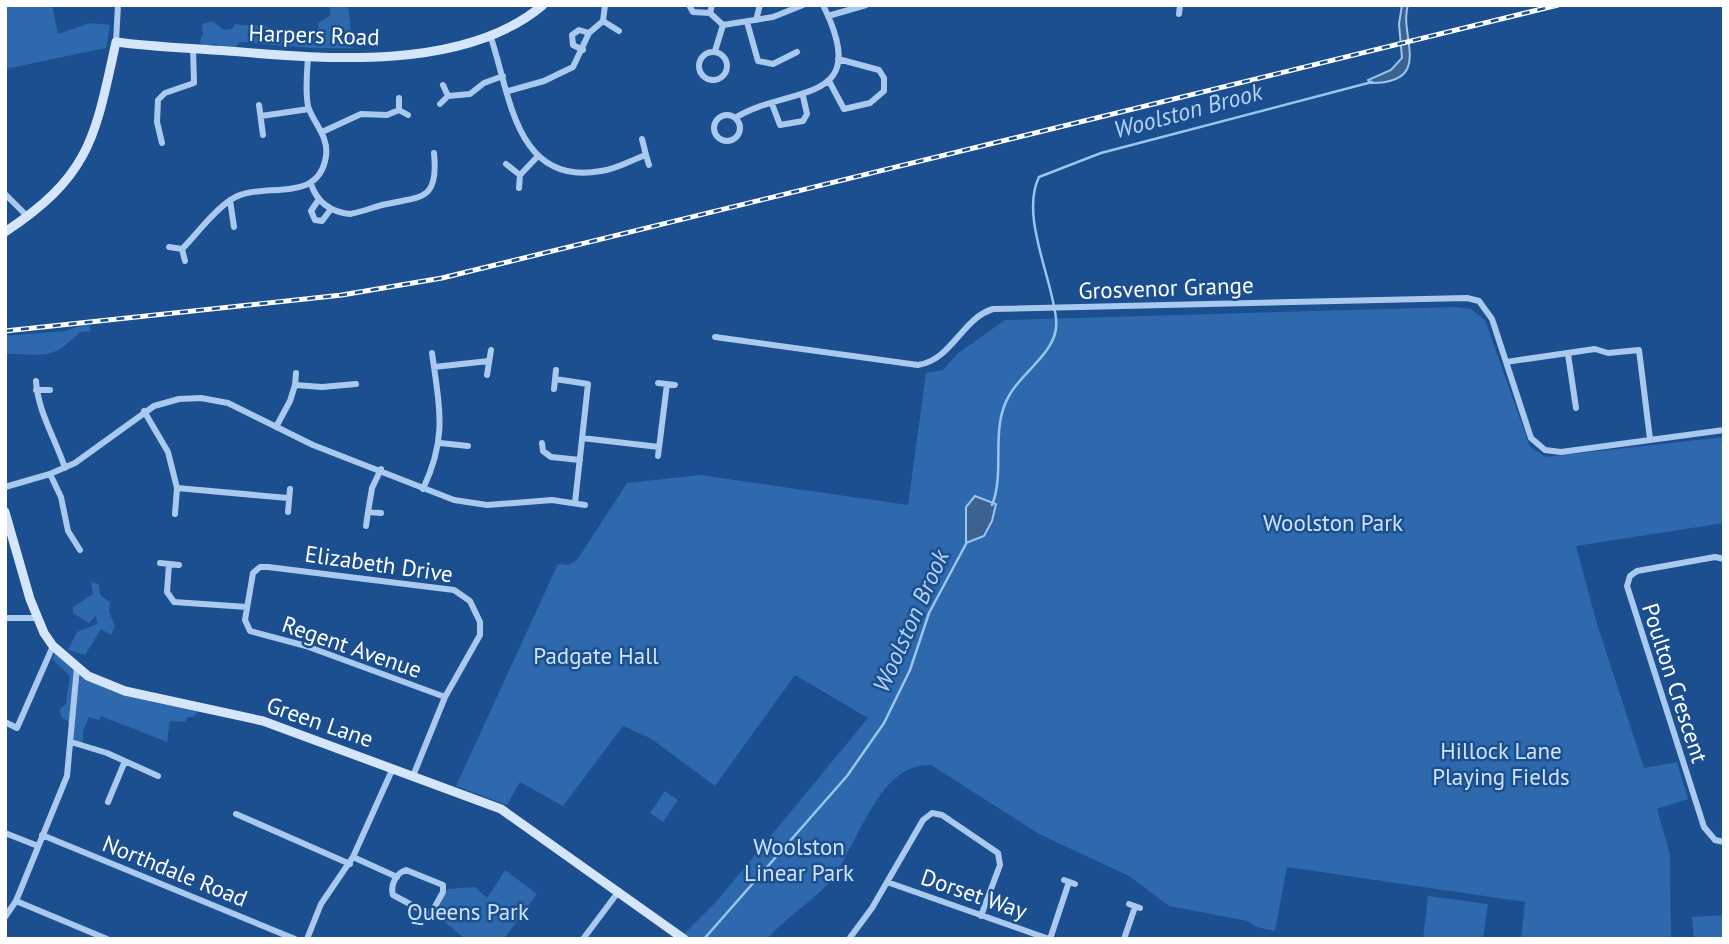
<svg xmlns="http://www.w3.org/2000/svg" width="1729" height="944" font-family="'PT Sans',sans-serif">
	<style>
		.green { fill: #2e69ad }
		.water { fill: #3c6290; stroke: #9cc4f0; stroke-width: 2 }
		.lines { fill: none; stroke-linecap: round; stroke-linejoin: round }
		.stream { stroke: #9cc4f0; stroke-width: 2.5 }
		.street { stroke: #a9c9ee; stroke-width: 6 }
		.secondary { stroke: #d6e6fa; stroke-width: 9 }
		.rail-casing { stroke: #fff; stroke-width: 5 }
		.rail { stroke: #1b4f8f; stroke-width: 2.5; stroke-dasharray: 8; stroke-linecap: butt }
		.labels { text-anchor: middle; stroke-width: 5; stroke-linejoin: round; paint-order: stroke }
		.street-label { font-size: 23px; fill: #fff; stroke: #1b4f8f }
		.park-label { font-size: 23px; fill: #cfe3fa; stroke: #1b4f8f }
		.water-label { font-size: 24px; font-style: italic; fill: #b5d3f5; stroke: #1b4f8f }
	</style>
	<rect width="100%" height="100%" fill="#1b4f8f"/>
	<path class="green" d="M5,5H52L58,34L90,23L110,25L106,48L5,69Z
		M324,5H348L353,48H311L240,42L234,49L221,48L216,44L202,46L200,41L203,34L202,24L212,21L224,30L232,29L235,24C246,27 256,24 268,27L270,33L278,30L293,34L298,30L303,35L318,31V23L330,16V8Z
		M1456,307L1471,309L1485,320L1530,447L1546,457L1724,437V523L1576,546L1597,624L1644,768L1677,762L1688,799L1657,809L1670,854L1671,939H1521L1525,902L1287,867L1275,931L1256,927L1248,921L1169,906L1129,876L1039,834L931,765C876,762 857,852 827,885C808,904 785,919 767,939H679L717,901L868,718L795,675L715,786L650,738L623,726L563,806L520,782L507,805L456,786L558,564L568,565L577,560L627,483L700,475L908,505L926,373L943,370L957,354L1005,320Z
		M84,325H89L91,331L80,332C50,363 42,353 5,354V336L65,331Z
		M91,581L99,585L100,595L110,602L109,612L115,626L111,635L101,629L85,655L68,650L77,632L97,624L96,615L89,623L73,613V607L93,594Z
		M56,651L82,677L195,705L197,713L193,717H187L186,722L170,721L167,742L101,716L99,720L89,717L83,731V742L72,740L68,721L61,717L60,709L66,704L70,676L52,659Z
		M665,791L678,800L663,822L650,813Z
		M505,870L537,894L504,939H465L435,914L448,889L475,887L487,898Z
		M1428,896L1488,904L1483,939H1423Z
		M1724,915V939H1694L1692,917Z"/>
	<path class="water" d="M1402,5H1408C1398,35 1435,83 1371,83L1368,80L1391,70L1402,58L1399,24Z
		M975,496L996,504L992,521L984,536L966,543V507Z"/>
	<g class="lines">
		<path class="stream" d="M992,505C1006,470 989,428 1010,394C1024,370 1060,350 1056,319C1052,277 1020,216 1039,177L1101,153L1372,82
			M704,939L847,776L884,723L910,670L929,613L967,542"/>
		<path class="street" d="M689,5L693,12L710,13L712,5
			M710,13L723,25L773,17L803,5
			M1179,14L1180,5
			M828,16L866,5
			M756,20L760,5
			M603,21L619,31
			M747,22L758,61L773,64L797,52
			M490,35C510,91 514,187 601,171C617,169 631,160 646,155L642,139
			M116,42L118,5
			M583,50L573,45L572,35L579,30L589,33
			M715,51L723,25
			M699 66a14 14 0 1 1 28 0a14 14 0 1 1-28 0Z
			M829,81L844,109L870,103L884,91V78L879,70L838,59
			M443,85L448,96L470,94L484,83L503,76
			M508,91L544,81L573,67L589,33L603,21L605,5
			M399,98V110L408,115
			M440,104L448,96
			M772,104L780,125L803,121L807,114L803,96
			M259,105L263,135
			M714 128a13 13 0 1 1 26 0a13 13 0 1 1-26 0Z
			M261,116L309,109
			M735,118C789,84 874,108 823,5
			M322,132L361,114L387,115L399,110
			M162,143L157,122L158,100L165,93L194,83L193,48
			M646,155L649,165
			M506,164L520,175L519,188
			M520,175L538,156
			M311,184C317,202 331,212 350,214C361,212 371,208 382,205C420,196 439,203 434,153
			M5,194L28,217
			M319,199L311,211L315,220L322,221L331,209
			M230,200L234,227
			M169,247L182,249L185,261
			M182,249C197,234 213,211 232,199C262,180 319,206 326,156C329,136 313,123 308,106C305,90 307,73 308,57
			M715,337L918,365C952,360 962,318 993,309L1467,298L1479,301L1492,319L1531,438L1545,450L1561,452L1724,430
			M432,353L434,367
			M1568,354L1576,408
			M1506,362L1595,349L1608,353L1639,350L1650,439
			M487,375L491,350
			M555,379L588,384L575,503
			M36,381C38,412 55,438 65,468
			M658,383L675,385
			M295,385L296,373
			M554,389L556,370
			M36,390H50
			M144,411L168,452L177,488L288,498
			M276,427L290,401L295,385L322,387L356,384
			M582,438L659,447
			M440,443L468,446
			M542,443L543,451L551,457L580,460
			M658,456L667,384
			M50,474L61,497L68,531L80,550
			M5,487L50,474L75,463L154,406L179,399L201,398L228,403L313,445L454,500L487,505L552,500L585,505
			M423,489C445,442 441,416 434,367L489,361
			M288,512L290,489
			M368,512L372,488L381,469
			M175,514L177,488
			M366,526L368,512L381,513
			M1724,559L1715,557L1637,571L1630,576L1627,586L1704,827L1715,840L1724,842
			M160,563L179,565
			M169,564L167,592L174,602L247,607
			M5,618H36
			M5,722L17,728L53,646
			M71,742L107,753L158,776
			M413,776L445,697L480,635V622L470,601L454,590L268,567H260L253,573L245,620L250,631L306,646L445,697
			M108,802L125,761
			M236,814L350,864
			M5,833L38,846
			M42,835L295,939
			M353,857L397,877
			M406,870L443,885V892L432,912L427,913L393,895C390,885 396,873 406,870Z
			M1064,880L1075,884
			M887,882L1049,939
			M16,901L107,939
			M1129,904L1140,908
			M5,917L16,901L67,776L77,667
			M307,939L321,904L353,857L393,768
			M583,939L619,891
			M849,939L872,908L923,820L932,813L942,815L998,853L1000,865L981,916
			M1050,939L1069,882
			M1124,939L1135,907"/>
		<path class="secondary" d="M5,232C91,175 95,137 116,42C153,47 190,48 228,51C323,59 464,72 543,5
			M5,512L30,599L44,633L53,646L88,676L125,691L263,721L501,809L684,939"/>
		<defs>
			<path id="rail" d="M5,331L342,295L442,278L1558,5"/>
		</defs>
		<use href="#rail" class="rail-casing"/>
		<use href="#rail" class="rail"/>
	</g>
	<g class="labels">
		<g class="street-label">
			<text transform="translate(314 35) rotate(2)" y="8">Harpers Road</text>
			<text transform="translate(1166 288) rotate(-2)" y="8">Grosvenor Grange</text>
			<text transform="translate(379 564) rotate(8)" y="8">Elizabeth Drive</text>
			<text transform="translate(352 647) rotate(19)" y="8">Regent Avenue</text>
			<text transform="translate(1675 683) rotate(72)" y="8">Poulton Crescent</text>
			<text transform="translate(320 722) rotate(19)" y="8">Green Lane</text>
			<text transform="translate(175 871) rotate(22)" y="8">Northdale Road</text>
			<text transform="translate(974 894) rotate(19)" y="8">Dorset Way</text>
		</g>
		<g class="park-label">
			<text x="1333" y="531">Woolston Park</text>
			<text x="596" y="664">Padgate Hall</text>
			<text x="1501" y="759">Hillock Lane<tspan x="1501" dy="26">Playing Fields</tspan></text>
			<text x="799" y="855">Woolston<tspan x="799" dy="26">Linear Park</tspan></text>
			<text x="468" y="920">Queens Park</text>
		</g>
		<g class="water-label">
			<text transform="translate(1188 111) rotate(-15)" y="8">Woolston Brook</text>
			<text transform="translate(911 621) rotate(-66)" y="8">Woolston Brook</text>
		</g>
	</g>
	<rect width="1729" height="944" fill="none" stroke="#ffffff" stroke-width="14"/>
</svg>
